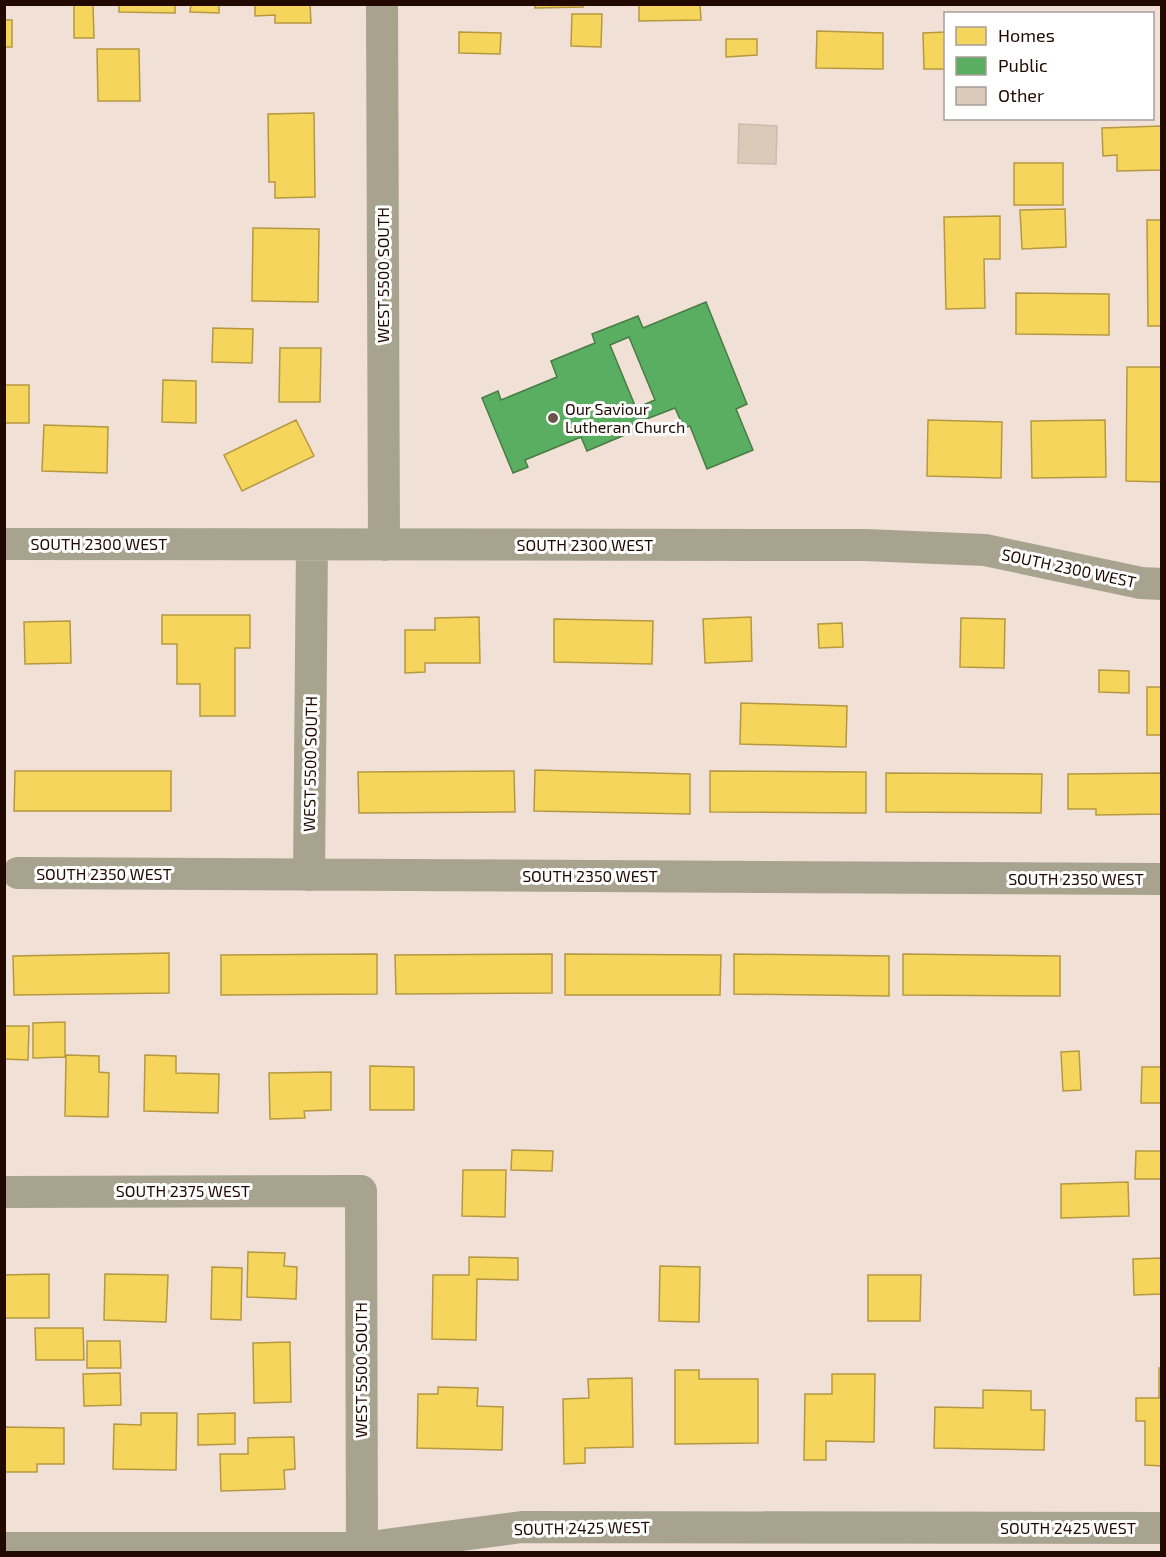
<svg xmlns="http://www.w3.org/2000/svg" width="1166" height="1557" font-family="'Exo 2',sans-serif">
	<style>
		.homes { fill: #f6d55c; stroke: #b69840; stroke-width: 1.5 }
		.public { fill: #5aae61; stroke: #497c44; stroke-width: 1.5; fill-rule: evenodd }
		.building { fill: #dbc9b9; stroke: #cdbcab; stroke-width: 1.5 }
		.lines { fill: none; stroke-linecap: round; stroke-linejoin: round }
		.minor { stroke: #a7a38e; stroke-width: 32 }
		.poi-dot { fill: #6a544b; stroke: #fff; stroke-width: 2 }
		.labels { text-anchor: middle; stroke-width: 6; stroke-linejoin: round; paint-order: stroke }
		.street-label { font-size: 16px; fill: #220900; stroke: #fff }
		.poi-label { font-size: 16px; fill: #220900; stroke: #fff; text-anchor: start }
	</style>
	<rect width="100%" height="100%" fill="#f0e0d6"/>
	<path class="homes" d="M74,4H93L94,38H74Z
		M119,4H175V13L119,12Z
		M191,4H219V13L190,12Z
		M255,4H310L311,23H275V15L255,16Z
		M535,4H583V7L535,8Z
		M639,4H700L701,20L639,21Z
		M572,14H602L601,47L571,46Z
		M4,20H12V47H4Z
		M817,31L883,33V69L816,68Z
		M459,32L501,33L500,54L459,53Z
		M946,32V69H924L923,33Z
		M726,39H757V55L726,57Z
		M97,49H139L140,101H98Z
		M314,113L315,197L275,198V182H269L268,114Z
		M1162,126V170L1117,171V155L1103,156L1102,128Z
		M1014,163H1063V205H1014Z
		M1065,209L1066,247L1022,249L1020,210Z
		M1000,216V259H984L985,308L946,309L944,217Z
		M1147,220H1162V326H1148Z
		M253,228L319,229L318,302L252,301Z
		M1016,293L1109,294V335L1016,334Z
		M213,328L253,329L252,363L212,362Z
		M280,348H321L320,402H279Z
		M1127,367H1162V482L1126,481Z
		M163,380L196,381V423L162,422Z
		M4,385H29V423H4Z
		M296,420L314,456L242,491L224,455Z
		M928,420L1002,422L1001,478L927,476Z
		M1105,420L1106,477L1032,478L1031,421Z
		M44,425L108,427L107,473L42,471Z
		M162,615H250V648H235V716H200V684H177V644H162Z
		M479,617L480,663H425V672L405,673V630H435V618Z
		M751,617L752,661L705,663L703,619Z
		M961,618L1005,619L1004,668L960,667Z
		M554,619L653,621L652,664L554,662Z
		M70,621L71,663L25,664L24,622Z
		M842,623L843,647L819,648L818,624Z
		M1099,670L1129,671V693L1099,692Z
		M1147,687H1162V735H1147Z
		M741,703L847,706L846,747L740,744Z
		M535,770L690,774V814L534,811Z
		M15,771H171V811H14Z
		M514,771L515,812L359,813L358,772Z
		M710,771L866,772V813L710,812Z
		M886,773L1042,774L1041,813L886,812Z
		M1162,773V814L1096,815V809H1068V774Z
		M169,953V993L14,995L13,956Z
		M377,954V994L221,995V955Z
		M552,954V993L396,994L395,955Z
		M565,954L721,955L720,995H565Z
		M734,954L889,956V996L734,994Z
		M903,954L1060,956V996L903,995Z
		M65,1022V1057L33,1058V1023Z
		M4,1026H29L28,1060L4,1059Z
		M1079,1051L1081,1090L1063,1091L1061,1052Z
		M66,1055L99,1056V1072L109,1073L108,1117L65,1116Z
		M145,1055L176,1056V1073L219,1074L218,1113L144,1111Z
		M370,1066L414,1067V1110H370Z
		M1142,1067H1162V1103H1141Z
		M331,1072V1110L304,1111L305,1118L270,1119L269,1073Z
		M512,1150L553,1151L552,1171L511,1170Z
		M1136,1151H1162V1179H1135Z
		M463,1170H506L505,1217L462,1216Z
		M1128,1182L1129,1216L1061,1218V1184Z
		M248,1252L285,1253L284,1266L297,1267L296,1299L247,1297Z
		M469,1257L518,1258V1280L477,1279L476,1340L432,1339L433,1275H469Z
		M1162,1258V1294L1134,1295L1133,1259Z
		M660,1266L700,1267L699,1322L659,1321Z
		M212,1267L242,1268L241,1320L211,1319Z
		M49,1274V1318H4V1275Z
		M105,1274L168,1275L166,1322L104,1320Z
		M868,1275H921L920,1321H868Z
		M35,1328H83L84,1360H36Z
		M87,1341H120L121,1368H87Z
		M290,1342L291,1402L254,1403L253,1343Z
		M1159,1368H1162V1466L1145,1465V1421H1136V1398H1159Z
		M675,1370H699V1379H758V1443L675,1444Z
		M120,1373L121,1405L84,1406L83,1374Z
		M832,1374H875L874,1442L826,1441V1460H804L805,1394H832Z
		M632,1378L633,1447L585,1448V1463L564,1464L563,1399L589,1398L588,1379Z
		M438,1387L478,1388L477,1406L503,1407L502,1450L417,1448L418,1394H438Z
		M983,1390L1031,1391V1410H1045L1044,1450L934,1448L935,1407L983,1408Z
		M141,1413H177L176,1470L113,1469L114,1424L141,1425Z
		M235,1413V1444L198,1445V1414Z
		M5,1427L64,1428V1464H37V1472H4Z
		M294,1437L295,1469L284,1470L285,1489L221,1491L220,1454H248V1438Z"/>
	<path class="public" d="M706,302L747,404L736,409L753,450L707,469L690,426L684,428L675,408L631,425L634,431L587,451L581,437L525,460L528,467L513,473L482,398L498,391L501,400L557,377L551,361L595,343L592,334L638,316L643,328ZM629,337L655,400L636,408L610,345Z"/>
	<path class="building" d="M739,124L777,126L776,164L738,163Z"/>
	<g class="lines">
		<path class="minor" d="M382,4L384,545
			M4,544L865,545L985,550L1141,583L1162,584
			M18,873L1162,879
			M309,875L312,545
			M4,1192L361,1191L362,1548
			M4,1548H362L522,1527L1162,1528"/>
	</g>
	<circle class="poi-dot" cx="553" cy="418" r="6"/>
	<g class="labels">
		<g class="street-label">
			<text transform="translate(383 275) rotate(-90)" y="6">WEST 5500 SOUTH</text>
			<text x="99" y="550">SOUTH 2300 WEST</text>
			<text x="585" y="551">SOUTH 2300 WEST</text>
			<text transform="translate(1069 568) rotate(12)" y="6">SOUTH 2300 WEST</text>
			<text transform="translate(310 764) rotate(-89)" y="6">WEST 5500 SOUTH</text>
			<text x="104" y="880">SOUTH 2350 WEST</text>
			<text x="590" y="882">SOUTH 2350 WEST</text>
			<text x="1076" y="885">SOUTH 2350 WEST</text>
			<text x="183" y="1197">SOUTH 2375 WEST</text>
			<text transform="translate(361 1370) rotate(-90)" y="6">WEST 5500 SOUTH</text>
			<text transform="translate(582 1528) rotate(-1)" y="6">SOUTH 2425 WEST</text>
			<text x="1068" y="1534">SOUTH 2425 WEST</text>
		</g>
		<g class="poi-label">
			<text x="565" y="415">Our Saviour<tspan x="565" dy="18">Lutheran Church</tspan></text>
		</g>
	</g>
	<rect width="1166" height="1557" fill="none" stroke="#220900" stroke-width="12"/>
	<rect x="944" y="12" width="210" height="108" fill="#ffffff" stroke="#a79d99" stroke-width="1.5"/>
	<rect x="956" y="27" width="30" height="18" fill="#f6d55c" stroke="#a79d99" stroke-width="1.5"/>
	<text x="998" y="42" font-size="18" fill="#220900">Homes</text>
	<rect x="956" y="57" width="30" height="18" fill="#5aae61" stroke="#a79d99" stroke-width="1.5"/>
	<text x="998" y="72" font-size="18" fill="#220900">Public</text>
	<rect x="956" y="87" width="30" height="18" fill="#dbc9b9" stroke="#a79d99" stroke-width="1.5"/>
	<text x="998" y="102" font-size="18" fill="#220900">Other</text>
</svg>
